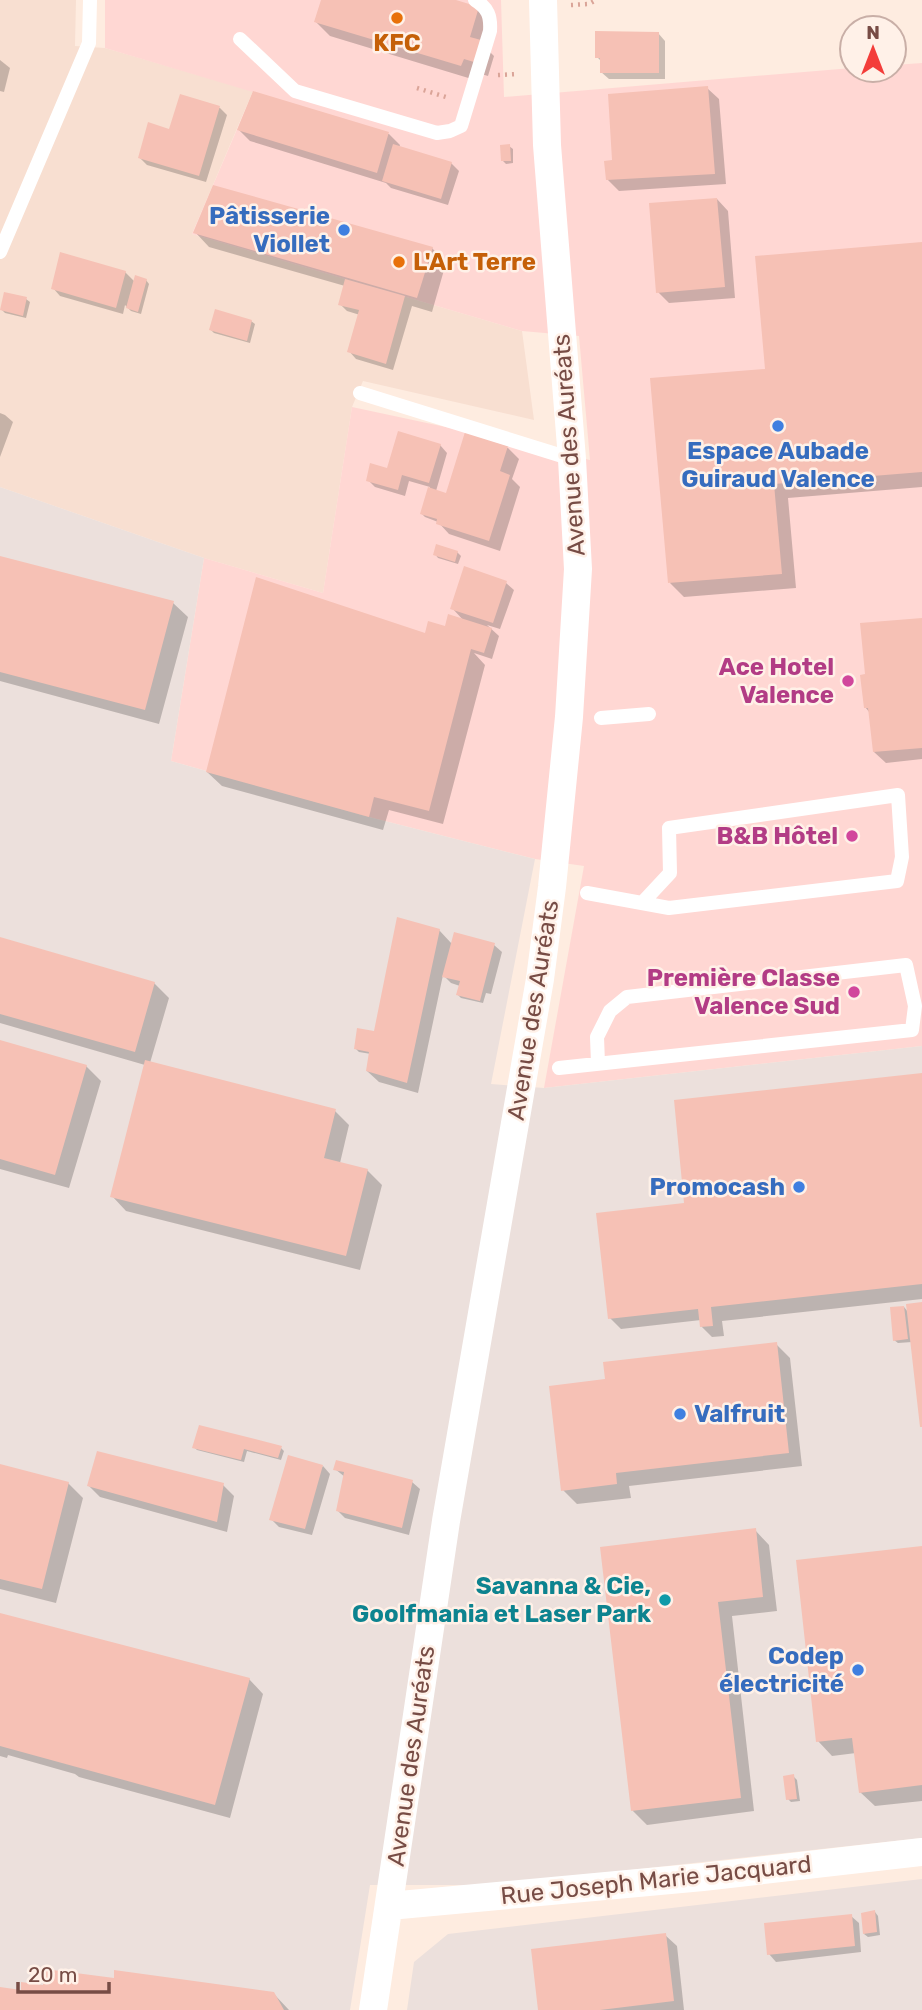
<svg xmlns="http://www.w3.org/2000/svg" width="922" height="2010" font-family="Rubik,sans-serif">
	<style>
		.residential { fill: #f8dfd1 }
		.commercial { fill: #ffd7d3 }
		.industrial { fill: #ece0dc }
		.shadow { fill: #0003 }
		.building { fill: #f6c1b5 }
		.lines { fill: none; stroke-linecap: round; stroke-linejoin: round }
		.path { stroke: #daa498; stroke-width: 4.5; stroke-dasharray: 2 5; stroke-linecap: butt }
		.lane { stroke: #fff; stroke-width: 14 }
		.street { stroke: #fff; stroke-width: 28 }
		.food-dot { fill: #e8710a; stroke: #fff1e8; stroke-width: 2.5 }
		.shop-dot { fill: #3f7fe0; stroke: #fff1e8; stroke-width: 2.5 }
		.hotel-dot { fill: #d1479c; stroke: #fff1e8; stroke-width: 2.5 }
		.culture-dot { fill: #0f9aa8; stroke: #fff1e8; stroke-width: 2.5 }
		.labels { text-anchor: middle; stroke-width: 5; stroke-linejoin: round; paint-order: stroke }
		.food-label { font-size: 24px; font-weight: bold; fill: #c56008; stroke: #fff1e8 }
		.shop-label { font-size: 24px; font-weight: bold; fill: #366cbe; stroke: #fff1e8; text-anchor: end }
		.street-label { font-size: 24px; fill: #774c45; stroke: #fff1e8 }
		.hotel-label { font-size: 24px; font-weight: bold; fill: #b23c85; stroke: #fff1e8; text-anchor: end }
		.culture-label { font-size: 24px; font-weight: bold; fill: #0d838f; stroke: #fff1e8; text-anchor: end }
	</style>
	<rect width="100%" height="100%" fill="#feece0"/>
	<path class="residential" d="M0,0H76L75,46L105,48L253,91L192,234L522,331L534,420L363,381L352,407L323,593L204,558L0,487Z"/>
	<path class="commercial" d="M105,0H501L504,97L852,68V70H894V65L922,63V1046L544,1088L584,866L535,859L369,817L171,761L204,558L323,593L352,407L516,442L590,460L579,336L522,331L192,234L253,92L105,48Z"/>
	<path class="industrial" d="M0,487L204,558L171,761L369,817L535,859L491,1084L544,1088L922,1046V1838L494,1885H370L350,2010H0Z
		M922,1879V2010H407L414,1962L448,1934Z"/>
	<path class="shadow" d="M322,0H450L478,9L492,23L485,47L494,56L488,76L478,73L475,80L330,36L316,22Z
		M658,33L665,41V79H609L601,72V61L597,57Z
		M0,60L10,68L4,92L0,91Z
		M707,88L719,99L726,184L619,191L607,179Z
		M181,97L220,108L227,115L206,182L147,165L140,158L170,131Z
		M239,130L389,134L400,145L399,148L451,163L459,171L448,205L391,188L386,183L250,141Z
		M509,146L513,149V163L506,164L502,160Z
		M717,199L728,211L735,298L669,303L658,292Z
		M195,232L432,248L446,263L432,312L412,306L393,370L356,359L349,351L360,315L347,311L340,304L345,286L209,247Z
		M922,244V487L788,498L796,588L684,597L670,583L767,370Z
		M125,272L135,282L146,280L149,284L141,314L131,311L125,305L123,314L60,296L53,288Z
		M26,299L30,302L26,318L5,313L1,309Z
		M251,321L255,324L250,343L214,333L211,330Z
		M0,413L5,415L13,422L0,457Z
		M466,435L508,448L519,459L512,479L520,487L500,551L449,534L438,522L425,517L422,514L430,487L409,481L405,496L375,487L368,480L440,445L447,453L436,491L447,495Z
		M457,552L461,556L458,564L438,558L435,554Z
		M0,559L173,603L188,617L159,724L0,681Z
		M506,583L514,590L500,629L487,625L499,636L492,659L474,653L485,665L443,824L389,810L383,830L222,786L207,772L446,629L464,621L452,608Z
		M922,620V759L886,763L874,752L870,713L865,707L867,676Z
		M439,930L452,944L494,945L502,952L491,994L486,993L483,1003L461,998L458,995L460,986L451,983L443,975L418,1093L379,1082L367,1071L371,1054L359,1052L356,1049L375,1033Z
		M0,939L154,983L169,998L150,1063L335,1111L349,1125L340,1163L367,1170L382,1185L360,1270L126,1211L112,1196L145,1065L0,1023Z
		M0,1041L86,1066L101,1081L69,1188L0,1169Z
		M922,1075V1299L722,1321L724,1336L712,1337L701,1326V1320L621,1329L610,1318L686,1205Z
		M922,1303V1427L912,1342L898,1343L894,1340L904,1307L908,1312Z
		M776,1344L790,1358L802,1466L629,1486L631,1498L577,1504L563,1490L607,1381Z
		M194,1447L281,1448L284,1451L281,1460L247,1451L244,1462L197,1450Z
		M0,1465L68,1483L83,1498L56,1603L0,1589Z
		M323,1466L330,1474L312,1535L279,1527L271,1519Z
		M335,1469L412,1482L420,1489L409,1535L345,1518L338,1511L345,1477Z
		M223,1485L234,1496L227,1532L100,1497L89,1486Z
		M755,1530L769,1545L777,1611L732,1616L754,1811L647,1825L632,1810L602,1548Z
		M922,1548V1801L875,1806L860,1792L856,1753L832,1756L818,1741Z
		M0,1614L249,1679L263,1694L230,1818L79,1777L75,1774L8,1755L7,1758L0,1756Z
		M793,1776L797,1780L800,1801L791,1802L788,1799Z
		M875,1912L878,1916L880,1935L868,1937L864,1934Z
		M851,1916L859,1923L861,1952L776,1962L769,1954Z
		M665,1935L677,1946L684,2010H540Z
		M115,1980L273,1993L289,2010H0V1989L22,1992L45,1987Z"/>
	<path class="building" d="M321,0H456L479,7L470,37L481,40L474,62L464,59L461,66L314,22Z
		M595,31L659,32V73H600V58H595Z
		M708,86L715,174L606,180L604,161L612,160L608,94Z
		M253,91L389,132L377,173L237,130Z
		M180,94L220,106L199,176L138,158L148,122L169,129Z
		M393,144L452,162L441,199L382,181Z
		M510,144L511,161H501L500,145Z
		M213,185L433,247L417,298L193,233Z
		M717,198L725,287L656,293L649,203Z
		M922,242V472L774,484L782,574L668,583L650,378L765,369L755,256Z
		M60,252L126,271L116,308L51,289Z
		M135,275L147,279L138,312L126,308Z
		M345,279L405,296L386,364L347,352L359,310L338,305Z
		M4,292L27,297L23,316L0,310Z
		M215,309L252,320L247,341L209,330Z
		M398,431L441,444L429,483L402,475L398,490L366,481L370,463L387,468Z
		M465,432L508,446L500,471L510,475L489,541L436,524L437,519L420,514L428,487L446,493Z
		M436,544L458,551L455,562L433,555Z
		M0,556L174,601L145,710L0,672Z
		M464,566L507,581L493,623L450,609Z
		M256,577L425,633L428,621L445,626L448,614L492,628L484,653L471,649L429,811L374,797L369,817L206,772Z
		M922,618V748L873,752L868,708H864L860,675L865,674L860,623Z
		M397,917L440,929L407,1083L366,1071L369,1052L354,1049L357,1028L374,1031Z
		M454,932L495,943L480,1001L456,995L460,981L442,977Z
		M0,937L155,982L135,1052L0,1014Z
		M0,1040L87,1065L55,1175L0,1159Z
		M145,1060L336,1109L324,1158L368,1169L346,1256L110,1197Z
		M922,1073V1284L711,1307L713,1326L700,1327L698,1309L608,1319L596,1213L684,1203L674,1100Z
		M922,1302V1427H920L906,1304Z
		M904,1306L908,1339L893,1341L890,1307Z
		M777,1342L789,1453L616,1473L617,1484L561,1491L549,1386L605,1379L603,1362Z
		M199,1425L239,1435L282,1446L278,1458L244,1449L241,1460L192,1448Z
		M97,1451L224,1483L217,1522L87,1486Z
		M288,1455L323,1465L305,1529L269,1520Z
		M336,1460L413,1480L402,1528L336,1511L344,1472L333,1470Z
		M0,1464L69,1482L42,1589L0,1579Z
		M756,1528L763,1597L718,1602L741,1798L631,1811L600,1547Z
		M922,1546V1785L859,1793L852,1738L816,1742L796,1560Z
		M0,1613L250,1678L215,1805L0,1746Z
		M794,1774L797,1799L786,1800L783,1776Z
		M875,1910L877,1932L863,1934L861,1913Z
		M852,1914L855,1946L767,1955L764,1923Z
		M666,1933L674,2001L600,2010H538L531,1949Z
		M45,1969L114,1978V1970L274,1992L284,2010H0V1987L21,1990V1982L43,1985Z"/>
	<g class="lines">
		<path class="path" d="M571,5L589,4L596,0
			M498,75L517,74
			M417,88L449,98"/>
		<path class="lane" d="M240,39L295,91L437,133L450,131L461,126L490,31C491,16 488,8 475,0
			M0,252L89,43L90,0
			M360,393L572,459
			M601,718L649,714
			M587,893L669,908L897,881L902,857L898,795L669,828L670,873L643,902
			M559,1068L912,1030L915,1006L906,965L627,997L610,1011L597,1037L598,1063"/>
		<path class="street" d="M389,1906L703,1877L922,1852
			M373,2010L446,1521L540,979L552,887L569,717L578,569L572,459L547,145L543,0"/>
	</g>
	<g class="food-dot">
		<circle cx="397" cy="18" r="7"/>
		<circle cx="399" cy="262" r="7"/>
	</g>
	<g class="shop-dot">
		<circle cx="344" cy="230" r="7"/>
		<circle cx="778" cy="426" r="7"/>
		<circle cx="799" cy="1187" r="7"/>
		<circle cx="680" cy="1414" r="7"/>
		<circle cx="858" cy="1670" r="7"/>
	</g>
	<g class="hotel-dot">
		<circle cx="848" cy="681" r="7"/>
		<circle cx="852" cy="836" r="7"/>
		<circle cx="854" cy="992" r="7"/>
	</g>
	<circle class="culture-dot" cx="665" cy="1600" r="7"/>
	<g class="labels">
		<g class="food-label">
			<text x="397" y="51">KFC</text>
			<text x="413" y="270" text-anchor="start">L'Art Terre</text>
		</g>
		<g class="shop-label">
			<text x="330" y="224">Pâtisserie<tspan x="330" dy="28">Viollet</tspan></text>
			<text x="778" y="459" text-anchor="middle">Espace Aubade<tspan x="778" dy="28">Guiraud Valence</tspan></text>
			<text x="785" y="1195">Promocash</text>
			<text x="694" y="1422" text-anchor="start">Valfruit</text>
			<text x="844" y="1664">Codep<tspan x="844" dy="28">électricité</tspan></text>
		</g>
		<g class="street-label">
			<text transform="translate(569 445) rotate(-94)" y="8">Avenue des Auréats</text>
			<text transform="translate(533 1010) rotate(-81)" y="8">Avenue des Auréats</text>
			<text transform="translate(411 1756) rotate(-82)" y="8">Avenue des Auréats</text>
			<text transform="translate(656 1880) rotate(-6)" y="8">Rue Joseph Marie Jacquard</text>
		</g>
		<g class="hotel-label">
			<text x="834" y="675">Ace Hotel<tspan x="834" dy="28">Valence</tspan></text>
			<text x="838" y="844">B&amp;B Hôtel</text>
			<text x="840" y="986">Première Classe<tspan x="840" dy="28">Valence Sud</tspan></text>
		</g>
		<g class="culture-label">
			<text x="651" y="1594">Savanna &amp; Cie,<tspan x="651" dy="28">Goolfmania et Laser Park</tspan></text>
		</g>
	</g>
	<g transform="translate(873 49)"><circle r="33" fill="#fff1e8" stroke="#c9afa7" stroke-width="2"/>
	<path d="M0-5L12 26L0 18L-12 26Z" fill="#f33d3a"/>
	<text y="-10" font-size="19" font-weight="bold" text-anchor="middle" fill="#774c45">N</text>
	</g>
	<path d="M18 1982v10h91v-10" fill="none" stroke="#774c45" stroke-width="3.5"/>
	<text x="28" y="1982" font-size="21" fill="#774c45" stroke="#fff1e8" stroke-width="5" paint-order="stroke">20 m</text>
</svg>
